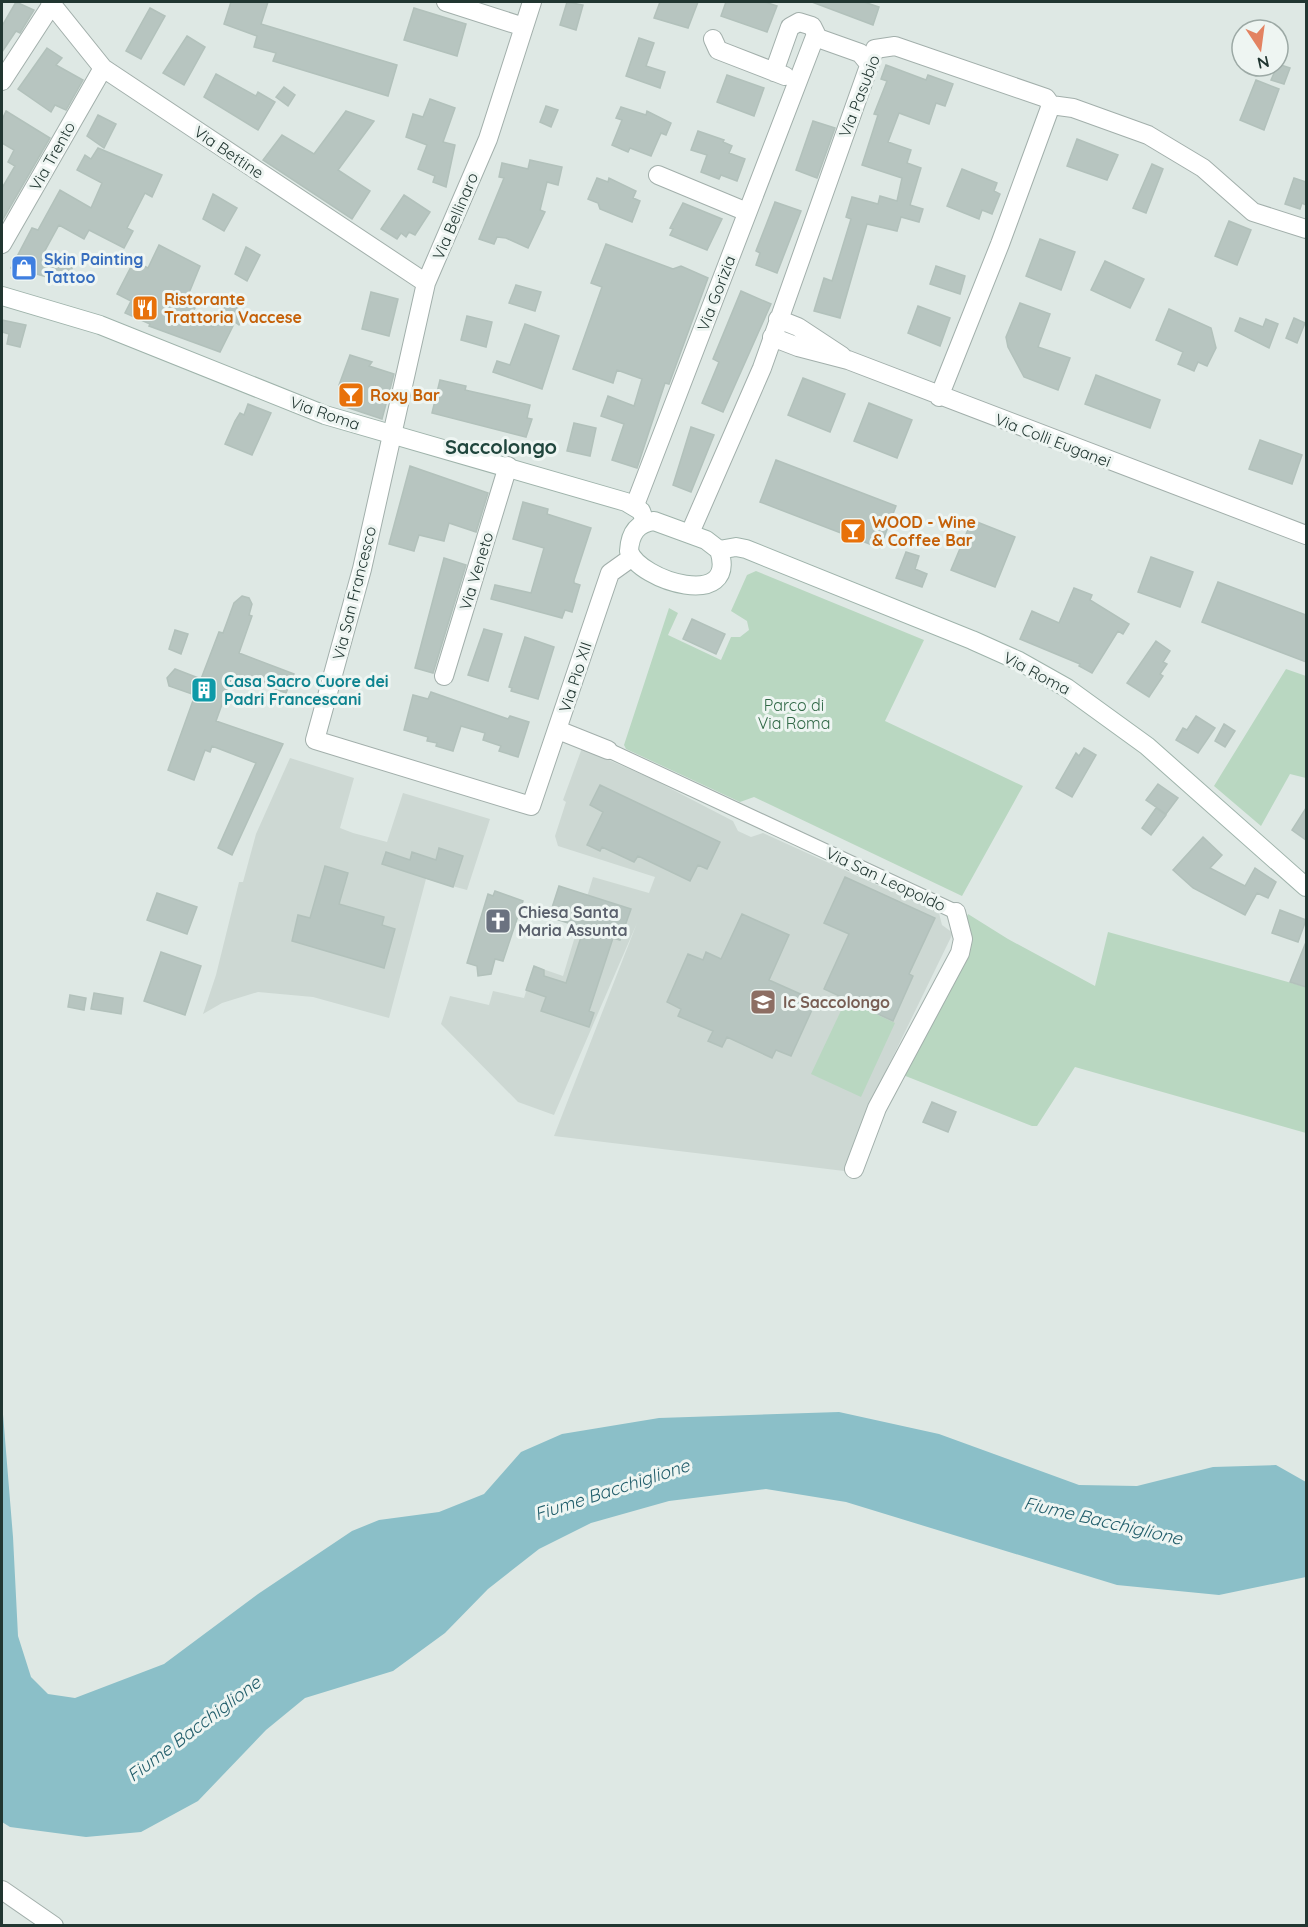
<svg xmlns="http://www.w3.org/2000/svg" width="1308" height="1927" font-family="Quicksand,sans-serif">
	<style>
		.built { fill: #cdd8d3 }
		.green { fill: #b9d7c1 }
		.water { fill: #8bbfc8 }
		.building { fill: #b7c5c0; stroke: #b2c1bb; stroke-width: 1.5 }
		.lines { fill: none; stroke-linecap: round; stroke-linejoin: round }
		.pedestrian-casing { stroke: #a2afab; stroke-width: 16 }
		.minor-casing { stroke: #a2afab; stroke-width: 20 }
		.secondary-casing { stroke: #9fb3ab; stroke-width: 20 }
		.pedestrian { stroke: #fff; stroke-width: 14 }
		.minor { stroke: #fff; stroke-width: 18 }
		.secondary { stroke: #fff; stroke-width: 18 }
		.labels { text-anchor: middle; stroke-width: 6; stroke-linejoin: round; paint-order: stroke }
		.street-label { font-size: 16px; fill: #213631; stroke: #eef5f2 }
		.shop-label { font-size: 16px; font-weight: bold; fill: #366cbe; stroke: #eef5f2; text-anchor: start }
		.food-label { font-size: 16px; font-weight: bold; fill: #c56008; stroke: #eef5f2; text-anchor: start }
		.culture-label { font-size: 16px; font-weight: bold; fill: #0d838f; stroke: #eef5f2; text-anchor: start }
		.park-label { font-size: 16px; fill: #306846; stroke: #eef5f2 }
		.worship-label { font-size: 16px; font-weight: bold; fill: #5b616d; stroke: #eef5f2; text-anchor: start }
		.education-label { font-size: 16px; font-weight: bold; fill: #785e54; stroke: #eef5f2; text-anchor: start }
		.water-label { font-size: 18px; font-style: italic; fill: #225e6b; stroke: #eef5f2 }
		.quarter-label { font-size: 20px; font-weight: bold; fill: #20463d; stroke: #eef5f2 }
	</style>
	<rect width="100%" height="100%" fill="#dee8e4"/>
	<path class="built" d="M582,748L654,780L733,821L738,831L751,837L763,833L939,913L942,925L953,933L867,1110L844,1171L554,1136L637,923L554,1115L518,1102L441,1024L450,996L489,1005L493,991L524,998L534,966L563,976L593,877L649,893L655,877L558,846L555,836L566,802L563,800Z
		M290,758L354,778L340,828L353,833L387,842L403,793L490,819L467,890L426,879L389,1018L313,997L258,992L222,1003L203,1014L216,975L239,882H243L256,834Z"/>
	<path class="green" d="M756,571L924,640L885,721L1023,786L962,896L754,797L740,802L626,749L624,745L669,608L678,613L668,635L721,660L731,637H740L749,630L747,621L731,611L747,575Z
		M1286,669L1306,676V778L1290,774L1261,826L1214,786Z
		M968,914L1008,939L1095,986L1108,932L1306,987V1133L1075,1067L1037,1126H1032L903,1075Z
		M846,1000L895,1023L861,1097L811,1074Z"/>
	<path class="water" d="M2,1402L13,1537L18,1636L31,1677L48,1694L75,1698L164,1664L258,1594L352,1531L379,1520L439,1512L484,1494L521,1452L562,1434L659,1418L839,1412L939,1434L1079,1485L1137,1486L1213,1467L1276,1465L1306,1482V1577L1219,1595L1117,1585L846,1502L766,1489L669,1501L591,1523L539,1549L488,1589L445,1633L393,1671L305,1698L266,1730L198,1801L141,1832L86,1837L10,1827L2,1822Z"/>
	<path class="building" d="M16,2L34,10L20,33L16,31L2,52V26Z
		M231,2H268L261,24L397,65L388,96L273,61L276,53L254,47L257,36L224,24Z
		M567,2L583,5L576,30L560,25Z
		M660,2H698L688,28L654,18Z
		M726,2H765L777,6L767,32L721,16Z
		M812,2H864L879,7L873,25Z
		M150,8L165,16L141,59L126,51Z
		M414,8L466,24L457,56L404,40Z
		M187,36L205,47L184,85L163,73Z
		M639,38L654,43L646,66L665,72L660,88L626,76Z
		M47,48L62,58L56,65L83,80L66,110L55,105L51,112L18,89Z
		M1278,64L1290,68L1284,84L1271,80Z
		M886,65L926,80L928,75L953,84L945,106L936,103L929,124L899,113L888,142L911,150L907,163L921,168L910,205L923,209L919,222L901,217L897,231L867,224L840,318L814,311L824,278L832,281L851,219L846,217L852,197L878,204L880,196L897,201L902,178L862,165L878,115L874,114L887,81L881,79Z
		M216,74L256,96L258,92L275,102L258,130L204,97Z
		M727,75L764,88L754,116L717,102Z
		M1256,80L1279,89L1264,130L1240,120Z
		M284,87L295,95L288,106L276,97Z
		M430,99L455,108L443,142L455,145L446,187L433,182L435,176L418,169L427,145L406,137L413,114L423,117Z
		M546,106L558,110L551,127L540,122Z
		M621,107L646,115L647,111L671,123L666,135L661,133L651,156L630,148L628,152L612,145L622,120L616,118Z
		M6,111L50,138L2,221V188L15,166L8,162L14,150L2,143V120Z
		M346,111L374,121L338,170L370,191L352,219L263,160L282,135L314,154Z
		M98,115L116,124L104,148L87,136Z
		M813,121L835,128L817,178L796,170Z
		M698,131L724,140L723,142L732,146L729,153L745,159L737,181L721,175L719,179L701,172L707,155L691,150Z
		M1077,139L1118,155L1107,180L1067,166Z
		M98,148L162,175L152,197L145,193L127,228L133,231L124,248L89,230L84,239L59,225L42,256L73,265L68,283L33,273L30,278L11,268L32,228L38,230L60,190L91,208L102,183L77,170L85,155L91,159Z
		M530,160L562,167L558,185L547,182L540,210L545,212L528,248L506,238L497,237L494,244L479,239L504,178L499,177L502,163L528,169Z
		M1152,164L1163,169L1146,213L1133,208Z
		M962,169L997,183L994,191L1000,194L992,214L982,210L979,219L947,206Z
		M597,178L608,182L609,178L636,191L633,198L640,201L632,222L600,209L598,203L588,199Z
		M1294,178L1306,182V205L1302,203L1300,209L1285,204Z
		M213,194L237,208L224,231L203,219Z
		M404,195L430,212L415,235L409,232L406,237L401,233L397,239L381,229Z
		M775,202L801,211L777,273L756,265L760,253L756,251Z
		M683,203L722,219L707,250L670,235L673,229L670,228Z
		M1229,221L1251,230L1237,265L1215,256Z
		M1040,239L1075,252L1061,290L1026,276Z
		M606,244L673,269L681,266L708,278L669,384L665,383L637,468L612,460L624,424L601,416L608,396L634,406L642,379L617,370L613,383L573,369L602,287L591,283Z
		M159,245L200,266L189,293L200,298L191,316L213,327L225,301L246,313L239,325L235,322L220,352L149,326L150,324L125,313L131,301L117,294L134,261L148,268Z
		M246,247L260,255L247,281L235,274Z
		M1105,261L1144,279L1130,308L1091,290Z
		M936,266L965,276L960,294L930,284Z
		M516,285L541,292L535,311L509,303Z
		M741,291L771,304L723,412L702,403L719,362L713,359Z
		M371,292L398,299L389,336L362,329Z
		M1020,303L1050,314L1038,347L1070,358L1058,390L1024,377L1008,347L1006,337Z
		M918,306L950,318L940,346L908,333Z
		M1169,309L1211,328L1216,348L1207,366L1198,362L1194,371L1178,364L1183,352L1156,340Z
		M467,316L492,322L486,347L461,340Z
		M1240,318L1263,327L1266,319L1278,324L1269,348L1235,331Z
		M1294,318L1305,323L1297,343L1286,338Z
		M2,320L26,325L20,347L7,344L9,334L2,332Z
		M525,324L559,336L542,389L493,372L497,361L510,365Z
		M350,355L372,362L369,366L394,374L382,419L346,407L354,392L339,385Z
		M1096,375L1160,400L1150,428L1085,404Z
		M803,378L845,394L830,432L788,415Z
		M440,380L466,386L465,390L530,405L527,418L532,419L526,437L432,413Z
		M869,403L912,420L897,458L854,441Z
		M248,404L271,413L252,455L225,444L235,421L240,413L244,415Z
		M574,423L596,428L590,456L567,451Z
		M691,427L714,435L691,492L673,485Z
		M1260,440L1302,455L1292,484L1249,469Z
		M776,460L896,506L880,548L760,502Z
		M410,466L488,493L476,532L449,523L444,541L419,535L414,551L389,544Z
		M523,502L548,509L547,514L591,528L574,580V583L580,585L572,612L565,610L562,618L491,599L495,585L531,593L544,548L513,539Z
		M972,520L1015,537L995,587L951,570Z
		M906,552L919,556L915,569L927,574L922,587L896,578Z
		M1151,557L1193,572L1180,607L1138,592Z
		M444,558L466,565L433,673L415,668Z
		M1218,582L1306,615V662L1202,622Z
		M1074,588L1092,595L1090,600L1129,624L1123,634L1118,631L1092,673L1079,666L1080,664L1020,639L1032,611L1059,623Z
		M242,596L249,598L252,604L249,615L252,616L239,653L294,674L286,693L233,674L216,721L283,744L232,855L218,848L256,763L212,746L210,752L205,750L194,780L168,770L195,695L169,686L167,678L175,669L201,679L219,632L223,633L234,603Z
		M692,619L725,634L716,654L683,639Z
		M484,629L502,634L488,681L468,675Z
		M175,630L188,634L181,654L169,649Z
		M525,637L554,647L538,699L511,691L512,688L509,687Z
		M1156,641L1170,651L1163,662L1167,664L1160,674L1163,676L1149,697L1127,683Z
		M431,692L508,719L510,716L529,722L518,757L499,751L501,746L483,740L485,733L461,726L453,751L436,746L437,743L427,741L428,737L404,730L413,695L428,699Z
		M1196,716L1215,728L1198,753L1176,740L1183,728L1187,730Z
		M1224,724L1235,731L1225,747L1215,741Z
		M1084,748L1096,755L1072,797L1056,788L1076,753L1079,756Z
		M1158,784L1178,798L1166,814L1146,800Z
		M600,785L720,842L707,869L698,865L690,881L638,856L634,862L602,847L600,851L587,845L603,812L590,805Z
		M1156,808L1166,815L1151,835L1142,828Z
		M1306,808V840L1292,830Z
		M1203,837L1222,855L1210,868L1245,886L1255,868L1276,882L1268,898L1257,893L1245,915L1193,888L1173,870Z
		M439,848L463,856L453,887L382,864L386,852L410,860L412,852L436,860Z
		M325,866L348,873L339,904L384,917L382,925L395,929L384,968L292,941L298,915L310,918Z
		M845,877L935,918L909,974L913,976L893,1021L824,989L849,934L824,923Z
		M559,886L631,909L620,940L613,938L589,1011L594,1013L589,1027L541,1011L546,997L526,990L534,966L544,970V976L566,983L584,928L549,917Z
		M495,891L523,901L503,961L495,959L491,974L478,976L477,966L467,963L488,894L493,896Z
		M157,893L197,907L187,934L147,920Z
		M1280,910L1306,920L1298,942L1272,933Z
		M742,914L789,935L769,980L816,1001L791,1056L776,1050L772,1058L727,1037L722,1047L708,1041L713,1031L678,1016L681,1009L667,1002L688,954L703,960L706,952L721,959Z
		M1306,942V987L1290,982Z
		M161,952L201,966L185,1015L144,1001Z
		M94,993L123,998L121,1014L91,1009Z
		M70,995L86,998L84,1010L68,1007Z
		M932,1102L956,1112L948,1132L923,1122Z"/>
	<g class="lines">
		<defs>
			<path id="pedestrian" d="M608,750L956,912"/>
			<path id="minor" d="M50,2L103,68L426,283
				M446,2L524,27
				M532,2L488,139L426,283L362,569L315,740L531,806L610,573L631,558
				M815,37L860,53L869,64
				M713,39L718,50L785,76
				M2,81L52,4
				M658,175L747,212
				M2,244L103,68
				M778,319L798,327L842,356
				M772,337L798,347L848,360L1306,535
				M939,397L1000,244L1051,105
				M635,505L816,34L812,26L799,22L790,27L774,72
				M690,533L762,368L875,49L895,46L1046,98L1051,105L1073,108L1148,135L1203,168L1253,212L1306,229
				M444,676L508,466
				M558,730L608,750
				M854,1169L877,1108L960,953L963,939L956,912
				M2,1890L54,1926"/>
			<path id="secondary" d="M2,296L100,325L325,415L626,502L641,511L645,522
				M654,521L706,540L719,550C739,611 639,581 629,551C630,534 637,523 654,521Z
				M719,550L736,547L746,549L972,640L1019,661L1067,688L1147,746L1306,887"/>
		</defs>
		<use href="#pedestrian" class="pedestrian-casing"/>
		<use href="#minor" class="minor-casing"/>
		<use href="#secondary" class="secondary-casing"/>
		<use href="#pedestrian" class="pedestrian"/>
		<use href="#minor" class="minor"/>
		<use href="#secondary" class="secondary"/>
	</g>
	<defs>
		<symbol id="shop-square" viewBox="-11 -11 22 22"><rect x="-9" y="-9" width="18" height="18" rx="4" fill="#3f7fe0" stroke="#eef5f2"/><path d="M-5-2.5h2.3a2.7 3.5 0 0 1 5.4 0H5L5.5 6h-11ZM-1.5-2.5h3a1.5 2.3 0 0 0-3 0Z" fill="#fff"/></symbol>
		<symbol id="restaurant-square" viewBox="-11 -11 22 22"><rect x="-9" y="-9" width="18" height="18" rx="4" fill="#e8710a" stroke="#eef5f2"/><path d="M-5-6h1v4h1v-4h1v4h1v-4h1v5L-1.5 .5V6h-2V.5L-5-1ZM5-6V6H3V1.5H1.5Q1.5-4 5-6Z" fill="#fff"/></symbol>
		<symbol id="bar-square" viewBox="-11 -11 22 22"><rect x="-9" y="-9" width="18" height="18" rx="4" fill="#e8710a" stroke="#eef5f2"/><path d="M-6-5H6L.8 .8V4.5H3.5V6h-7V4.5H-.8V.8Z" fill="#fff"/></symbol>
		<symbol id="building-square" viewBox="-11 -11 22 22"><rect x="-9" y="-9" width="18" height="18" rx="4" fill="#0f9aa8" stroke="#eef5f2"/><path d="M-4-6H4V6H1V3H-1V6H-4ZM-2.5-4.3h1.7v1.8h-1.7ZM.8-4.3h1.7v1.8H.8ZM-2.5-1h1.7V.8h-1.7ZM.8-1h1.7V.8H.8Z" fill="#fff"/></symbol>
		<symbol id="church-square" viewBox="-11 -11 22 22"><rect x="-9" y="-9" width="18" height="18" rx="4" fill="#6b7280" stroke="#eef5f2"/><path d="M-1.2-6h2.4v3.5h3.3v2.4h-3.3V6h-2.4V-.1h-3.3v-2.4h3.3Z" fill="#fff"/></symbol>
		<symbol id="school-square" viewBox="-11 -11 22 22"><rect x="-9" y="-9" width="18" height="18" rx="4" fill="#8d6e63" stroke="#eef5f2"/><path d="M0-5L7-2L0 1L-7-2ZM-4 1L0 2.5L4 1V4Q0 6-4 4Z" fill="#fff"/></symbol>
	</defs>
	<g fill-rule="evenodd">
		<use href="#shop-square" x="9" y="253" width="30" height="30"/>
		<use href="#restaurant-square" x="130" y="293" width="30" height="30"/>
		<use href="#bar-square" x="336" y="380" width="30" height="30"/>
		<use href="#bar-square" x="838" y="516" width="30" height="30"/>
		<use href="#building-square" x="189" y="675" width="30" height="30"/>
		<use href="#church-square" x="483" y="906" width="30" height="30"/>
		<use href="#school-square" x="748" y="987" width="30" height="30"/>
	</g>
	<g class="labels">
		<g class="street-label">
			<text transform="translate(859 96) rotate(-69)" y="6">Via Pasubio</text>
			<text transform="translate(229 152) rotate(34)" y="6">Via Bettine</text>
			<text transform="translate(52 156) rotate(-61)" y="6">Via Trento</text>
			<text transform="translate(455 216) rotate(-67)" y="6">Via Bellinaro</text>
			<text transform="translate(716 293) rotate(-69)" y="6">Via Gorizia</text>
			<text transform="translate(325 413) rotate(19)" y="6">Via Roma</text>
			<text transform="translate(1053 440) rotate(21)" y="6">Via Colli Euganei</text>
			<text transform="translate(476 571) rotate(-73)" y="6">Via Veneto</text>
			<text transform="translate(354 593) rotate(-76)" y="6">Via San Francesco</text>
			<text transform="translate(1037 673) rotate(28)" y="6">Via Roma</text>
			<text transform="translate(575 677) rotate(-72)" y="6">Via Pio XII</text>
			<text transform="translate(886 879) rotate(25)" y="6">Via San Leopoldo</text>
		</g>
		<g class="shop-label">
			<text x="44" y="265">Skin Painting<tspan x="44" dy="18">Tattoo</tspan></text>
		</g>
		<g class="food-label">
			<text x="164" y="305">Ristorante<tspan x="164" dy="18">Trattoria Vaccese</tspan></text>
			<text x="370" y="401">Roxy Bar</text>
			<text x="872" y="528">WOOD - Wine<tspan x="872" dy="18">&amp; Coffee Bar</tspan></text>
		</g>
		<g class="culture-label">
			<text x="224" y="687">Casa Sacro Cuore dei<tspan x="224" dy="18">Padri Francescani</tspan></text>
		</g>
		<g class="park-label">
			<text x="794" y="711">Parco di<tspan x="794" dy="18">Via Roma</tspan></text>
		</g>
		<g class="worship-label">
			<text x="518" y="918">Chiesa Santa<tspan x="518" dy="18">Maria Assunta</tspan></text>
		</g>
		<g class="education-label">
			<text x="783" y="1008">Ic Saccolongo</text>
		</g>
		<g class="water-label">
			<text transform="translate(612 1490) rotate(-18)" y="6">Fiume Bacchiglione</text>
			<text transform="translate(1103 1521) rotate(13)" y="6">Fiume Bacchiglione</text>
			<text transform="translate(194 1729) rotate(-37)" y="6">Fiume Bacchiglione</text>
		</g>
		<g class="quarter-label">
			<text x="501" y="454">Saccolongo</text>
		</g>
	</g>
	<rect width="1308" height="1927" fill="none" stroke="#213631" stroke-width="6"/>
	<g transform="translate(1260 48) rotate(167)"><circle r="28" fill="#eef5f2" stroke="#9ca9a5" stroke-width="1.5"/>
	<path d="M0-4.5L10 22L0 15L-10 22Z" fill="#e38261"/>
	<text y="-9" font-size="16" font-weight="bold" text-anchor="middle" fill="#213631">N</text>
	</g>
</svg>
